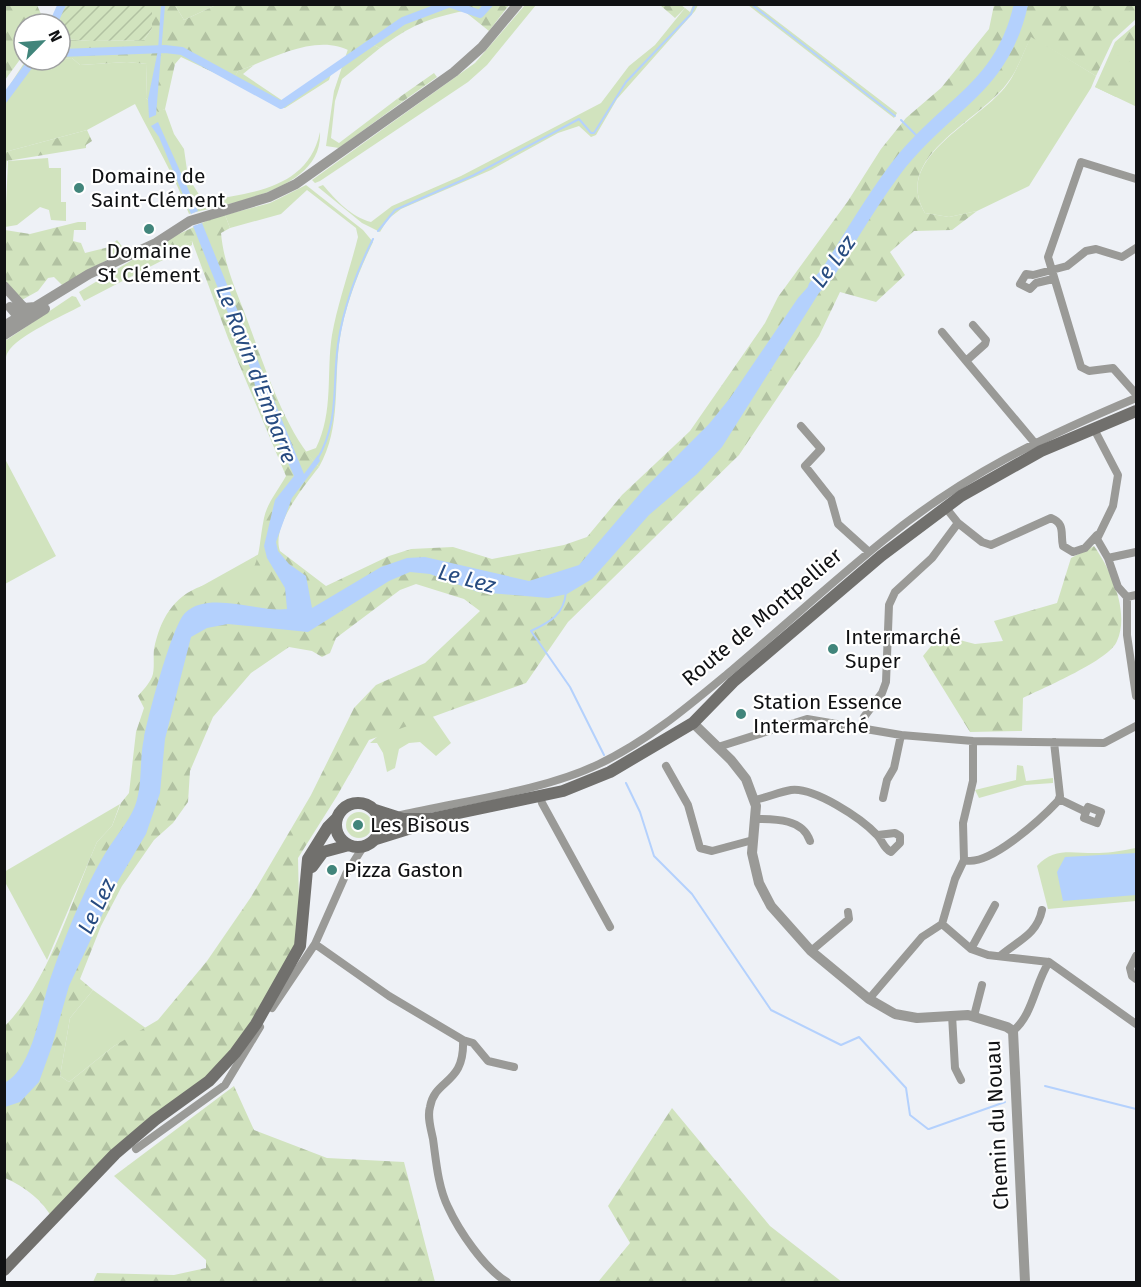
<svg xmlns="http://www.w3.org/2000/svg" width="1141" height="1287" font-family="'Fira Sans',sans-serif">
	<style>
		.green { fill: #d1e3be }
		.forest { fill: url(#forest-firs); fill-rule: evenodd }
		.garden { fill: url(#garden-furrows) }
		.water { fill: #b4d1fd }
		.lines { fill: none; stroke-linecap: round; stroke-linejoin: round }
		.stream { stroke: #b4d1fd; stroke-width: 2 }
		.canal { stroke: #b4d1fd; stroke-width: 8 }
		.river { stroke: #b4d1fd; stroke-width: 14 }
		.minor { stroke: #9a9a97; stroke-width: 8 }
		.tertiary { stroke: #9a9a97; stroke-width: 10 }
		.secondary { stroke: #71706d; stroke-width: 12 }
		.poi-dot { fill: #41857b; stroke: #fff; stroke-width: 2 }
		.labels { text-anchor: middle; stroke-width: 4.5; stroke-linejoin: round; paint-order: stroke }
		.poi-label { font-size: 21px; fill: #101113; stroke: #fff; text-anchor: start }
		.street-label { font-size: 21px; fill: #101113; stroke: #fff }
		.water-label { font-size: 22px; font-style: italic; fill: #274b80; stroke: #fff }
	</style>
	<defs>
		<pattern id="forest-firs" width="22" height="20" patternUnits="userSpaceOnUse" patternTransform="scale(1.5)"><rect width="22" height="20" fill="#d1e3be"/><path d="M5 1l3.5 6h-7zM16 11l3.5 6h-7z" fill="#b2c2a2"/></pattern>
		<pattern id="garden-furrows" width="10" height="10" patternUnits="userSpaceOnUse" patternTransform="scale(1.5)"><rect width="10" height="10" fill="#d1e3be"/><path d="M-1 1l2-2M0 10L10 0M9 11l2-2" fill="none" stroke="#b2c2a2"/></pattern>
	</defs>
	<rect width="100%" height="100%" fill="#eef1f6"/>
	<path class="green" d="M175,5H216L184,20Z
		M525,5H536L487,65L468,82L320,181L315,183L312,180L475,63Z
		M693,5H698L695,11L617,99L596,135L591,137L579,126L558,133L491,170L401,209L388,219L380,232L362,223L318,187L323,185C336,200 351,217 371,222L392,206L461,176L601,103L629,66L655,45L685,8L690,12Z
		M748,5H756L897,113L894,118Z
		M1136,24V105L1135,106L1095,87L1115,42Z
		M1031,36L1096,76L1091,88L1029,186L977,211L949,217L925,213C891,156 983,121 1009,82C1018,68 1024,51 1031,36Z
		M367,42L380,48L342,79L335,101L331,138L339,143L397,99L402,102L339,148L326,146L334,91L348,49L353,52Z
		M72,58L80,65L127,62L147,64L146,98L158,111L165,109L174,134L184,149L188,177L203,201C251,193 308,189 320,132C323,190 233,202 189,214C174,174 154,142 135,104L87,130L5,152L4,94L26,60H31L34,64L39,60Z
		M254,65L243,74L283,101L333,68L329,80L285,108H280L233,80L238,71Z
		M48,158L49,168H61V202H66V221L51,220L49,210L40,207L17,225L5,227L8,161Z
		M306,185L363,230L373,242C359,271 345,306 340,338C333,382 342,427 319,467L305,452L316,448C334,412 326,372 332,335C338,302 350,269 358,237L356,228L307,190L281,214L230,228L225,215L270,203Z
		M192,241V245L84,301L79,292L162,242L170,251Z
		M72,296L76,297L81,306C64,315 17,336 8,352C4,358 6,368 5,375V341Z
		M4,457L56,556L5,584H4Z
		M259,554L276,597L200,587Z
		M427,708L451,743L436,756L420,742L409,743L399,749L395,768L387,772L383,753L377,743H370L386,729Z
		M1017,765L1023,766L1026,781L1053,778V783L1025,785L979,798L975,790L1016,780Z
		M120,804L112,826L97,842L47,960L5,882L4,872Z
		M346 825a13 13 0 1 1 26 0a13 13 0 1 1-26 0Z
		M1136,848V901L1048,909L1037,866C1055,846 1074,854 1099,853C1111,853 1124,850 1136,848Z
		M93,990L147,1029L114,1046L69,1082L60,1076L70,1018Z"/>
	<path class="forest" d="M5,4L37,5L41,14L40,24H24V54L5,80Z
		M152,5H175L184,20L216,5H509L489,31L464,11C428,18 410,26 380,48L367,42L352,52C317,32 272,59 238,71L233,81L265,97L181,57L175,64L165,109L158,112L146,98L147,64L127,62L80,65L72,58L60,59V39L91,41L144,40L152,28Z
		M660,5H681L685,8L675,18Z
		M994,5H1136V19L1113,40L1096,76L1031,37C1024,51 1018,69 1008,82C982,120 891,156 925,213L949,217L977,211L952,230L914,231L890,252L905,275L876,302L840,292L819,336L739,455L568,622L526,683L369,740L337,796L298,858L300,946L216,1075L155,1120L53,1220C43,1200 25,1187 5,1178V1026C50,980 71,901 97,842L112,826L121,803L129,793L136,732L144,708L138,696C143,690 149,684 152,677C155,669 153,658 154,649C160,620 173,596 202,586C216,582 225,581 236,591C263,564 257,552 264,518C267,503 279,489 286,476L228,338L192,241L170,252L162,242L215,217L225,215L230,228L221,233C224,266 237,292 248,322C265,367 285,432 319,467C304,486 271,526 280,551L326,586L389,556L411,549L453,547L492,559L564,545L587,537L622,495L690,431L765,323L778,297L848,201L881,149L906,118L941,88L989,29ZM416,584L464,599L480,611L425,663L376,685L354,708L311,795L251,897L207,961L158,1020L114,1046L69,1082L60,1076L70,1018L93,990L80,979L101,926L122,886L154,840L173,823L188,802L190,771L213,717L251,673L289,647L312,651L322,657L330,653L336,638L400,590Z
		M1136,26V60L1122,64L1119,77L1127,87L1116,97L1095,87L1110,61L1119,55L1117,44Z
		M434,73L437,77L402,102L397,99Z
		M87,130L92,141L86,145V148L7,161L5,183V152Z
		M78,222H86V230H74L73,241L81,243L85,253L109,247L117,240L125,250L62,285L54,277L48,278L38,291L20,301L5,280V230L30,234Z
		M1094,546C1111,570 1130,612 1117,641C1110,660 1043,688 1023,698L1022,731L970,732L923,656L940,635L975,644L1003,641L994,621L1057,603L1071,558Z
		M234,1086L254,1130L327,1158L404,1162L435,1282H93L97,1273L174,1275L206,1268V1260L114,1176Z
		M672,1108L770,1226L842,1282H598L630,1243L608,1206Z"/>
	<path class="garden" d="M63,5H152V28L144,40L91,41L60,39V24H55Z"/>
	<path class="water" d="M161,5H165L156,115L149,118L148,99L158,50Z
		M158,122L198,211L191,214L159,137L151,126Z
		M202,223L304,474L318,455L320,461L292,498L276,542L278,551L289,564L306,576L312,608L381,567L407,558L425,557L529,581L579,565L644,489L709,424L730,398L798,298L823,270L829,277L722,447L697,474L649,515L592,579L567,594L548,598L478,592L430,574L410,572L389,581L308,632L228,624L207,628L191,637L165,739L160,793L146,834L118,881L69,986L52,1046L39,1082L20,1102L5,1107L4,1083C31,1071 40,1013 48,986C61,946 84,888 106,852C115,837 128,823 135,806C143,784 139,760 144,738C148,716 172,626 185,613C209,590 259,613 287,609L285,588L267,558L264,546L275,500L294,476L257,394L252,373L193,226Z
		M1136,853V895L1063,901L1057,872L1065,857Z"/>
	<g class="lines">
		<path class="stream" d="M751,4L895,116
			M901,120L922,141
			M378,231L395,210L474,175L579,119L591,133H594L626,82L691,14L695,4
			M317,460C340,420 332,387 338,344C343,309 357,270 373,239
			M566,592C564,615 550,622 531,631L570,687L604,755
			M626,783L640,812L654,856L692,894L771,1010L841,1045L859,1037L906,1088L910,1115L928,1129
			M1045,1086L1136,1109
			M929,1129L1005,1102"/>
		<path class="canal" d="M451,4L480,14L489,4
			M53,24L62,4
			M60,53L165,49L182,51L281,105L403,21L448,4
			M4,99L33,60"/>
		<path class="river" d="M815,287L827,274C851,237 873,197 901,162C948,103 1003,87 1021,4"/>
		<path class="minor" d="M1136,179L1081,162L1048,257L1081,367L1089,371L1113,368L1136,394
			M1053,279L1036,283L1030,289L1020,284L1026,274L1033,275L1067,266L1086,251L1096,249L1122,257L1136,248
			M973,325L986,340L985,344L966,361L1034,442
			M942,332L966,361
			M801,426L821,449L805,466L831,499L838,524L869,552
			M1094,429L1118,475L1113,506L1097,539L1108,558L1118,587L1127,597
			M958,523L982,542L991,545L1051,518C1066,524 1060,534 1063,546L1073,552L1085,548L1097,535
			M1108,558L1136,552
			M1127,597V635L1136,696
			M1127,597L1136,595
			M864,717L882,693L886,682L889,605L895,592L932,558L958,523L946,508
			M718,747L807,719L901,735L973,741L1104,743L1136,726
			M666,766L688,805L700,848L712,851L753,840
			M540,796L542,803L610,927
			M883,798L887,780L894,768L901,735
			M1059,799L1086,812L1084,818L1097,823L1101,812L1088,807L1086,812
			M754,800C766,798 779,792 791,790C814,787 861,818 877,835C883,841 883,848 891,852L900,843V836L895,833L878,835
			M401,815C461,801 544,791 599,764C648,741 691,704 732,670C783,627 832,582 884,540C965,474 1041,438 1136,398
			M756,819C776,819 803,819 810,841
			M964,860C988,868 1041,819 1058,801L1060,796L1054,742
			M942,924L971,949L988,955L1049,962L1136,1024
			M942,924L955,879L964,860L963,823L973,781V741
			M315,944L389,996L463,1040C465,1085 435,1078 430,1107C427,1117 431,1129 433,1139C436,1160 438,1187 448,1207C459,1231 484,1268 507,1282
			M971,949L995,905
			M811,951L849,919L848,912
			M1000,956C1017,941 1037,935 1042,910
			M1136,956L1130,968L1132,976L1136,979
			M869,999L922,937L942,924
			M272,1008L315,944L346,874L363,847
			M952,1015L955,1068L961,1080
			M974,1016L982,985
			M1013,1031C1033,1015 1035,983 1049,962
			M463,1040L473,1043L488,1061L514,1067
			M136,1149L225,1085L260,1027"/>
		<path class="tertiary" d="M4,286L24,308L35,307
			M10,307L23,322
			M4,326L89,274L156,243L190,221L269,197L296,184L454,72L482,47L518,4
			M4,335L45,309
			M693,723L731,760L746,779L756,806L752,853L759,883L771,906L811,951L869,999L895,1014L917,1018L968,1015L1007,1027L1013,1031L1025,1282"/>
		<path class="secondary" d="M336 825a22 22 0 1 1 44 0a22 22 0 1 1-44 0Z
			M375,810L403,819H430L563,791L610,772L693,723L733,682L881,556L961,496L1041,451L1136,411
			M376,839L424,824
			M312,867L323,852L349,845
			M4,1270L115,1154L155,1120L209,1081L235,1053L256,1024L300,946L308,859L328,827L337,818"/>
	</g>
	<g class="poi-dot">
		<circle cx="79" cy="188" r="6"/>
		<circle cx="149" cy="229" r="6"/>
		<circle cx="833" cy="649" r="6"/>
		<circle cx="741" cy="714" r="6"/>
		<circle cx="358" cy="825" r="6"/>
		<circle cx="332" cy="870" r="6"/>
	</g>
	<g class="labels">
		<g class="poi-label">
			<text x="91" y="183">Domaine de<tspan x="91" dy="24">Saint-Clément</tspan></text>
			<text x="149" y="258" text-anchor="middle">Domaine<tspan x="149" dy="24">St Clément</tspan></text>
			<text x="845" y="644">Intermarché<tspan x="845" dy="24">Super</tspan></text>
			<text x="753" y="709">Station Essence<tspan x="753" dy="24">Intermarché</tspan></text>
			<text x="370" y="832">Les Bisous</text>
			<text x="344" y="877">Pizza Gaston</text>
		</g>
		<g class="street-label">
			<text transform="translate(762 617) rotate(-40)" y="7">Route de Montpellier</text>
			<text transform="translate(997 1125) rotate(-93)" y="7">Chemin du Nouau</text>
		</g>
		<g class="water-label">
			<text transform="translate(833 261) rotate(-54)" y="8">Le Lez</text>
			<text transform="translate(257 374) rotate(69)" y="8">Le Ravin d'Embarre</text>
			<text transform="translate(467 578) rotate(15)" y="8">Le Lez</text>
			<text transform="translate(96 906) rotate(-64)" y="8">Le Lez</text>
		</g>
	</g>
	<rect width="1141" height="1287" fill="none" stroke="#101113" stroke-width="12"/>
	<g transform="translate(42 42) rotate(65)"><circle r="28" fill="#ffffff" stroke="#9fa0a1" stroke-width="1.5"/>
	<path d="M0-4.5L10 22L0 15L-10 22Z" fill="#41857b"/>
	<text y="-9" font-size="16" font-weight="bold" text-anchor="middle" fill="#101113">N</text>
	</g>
</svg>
